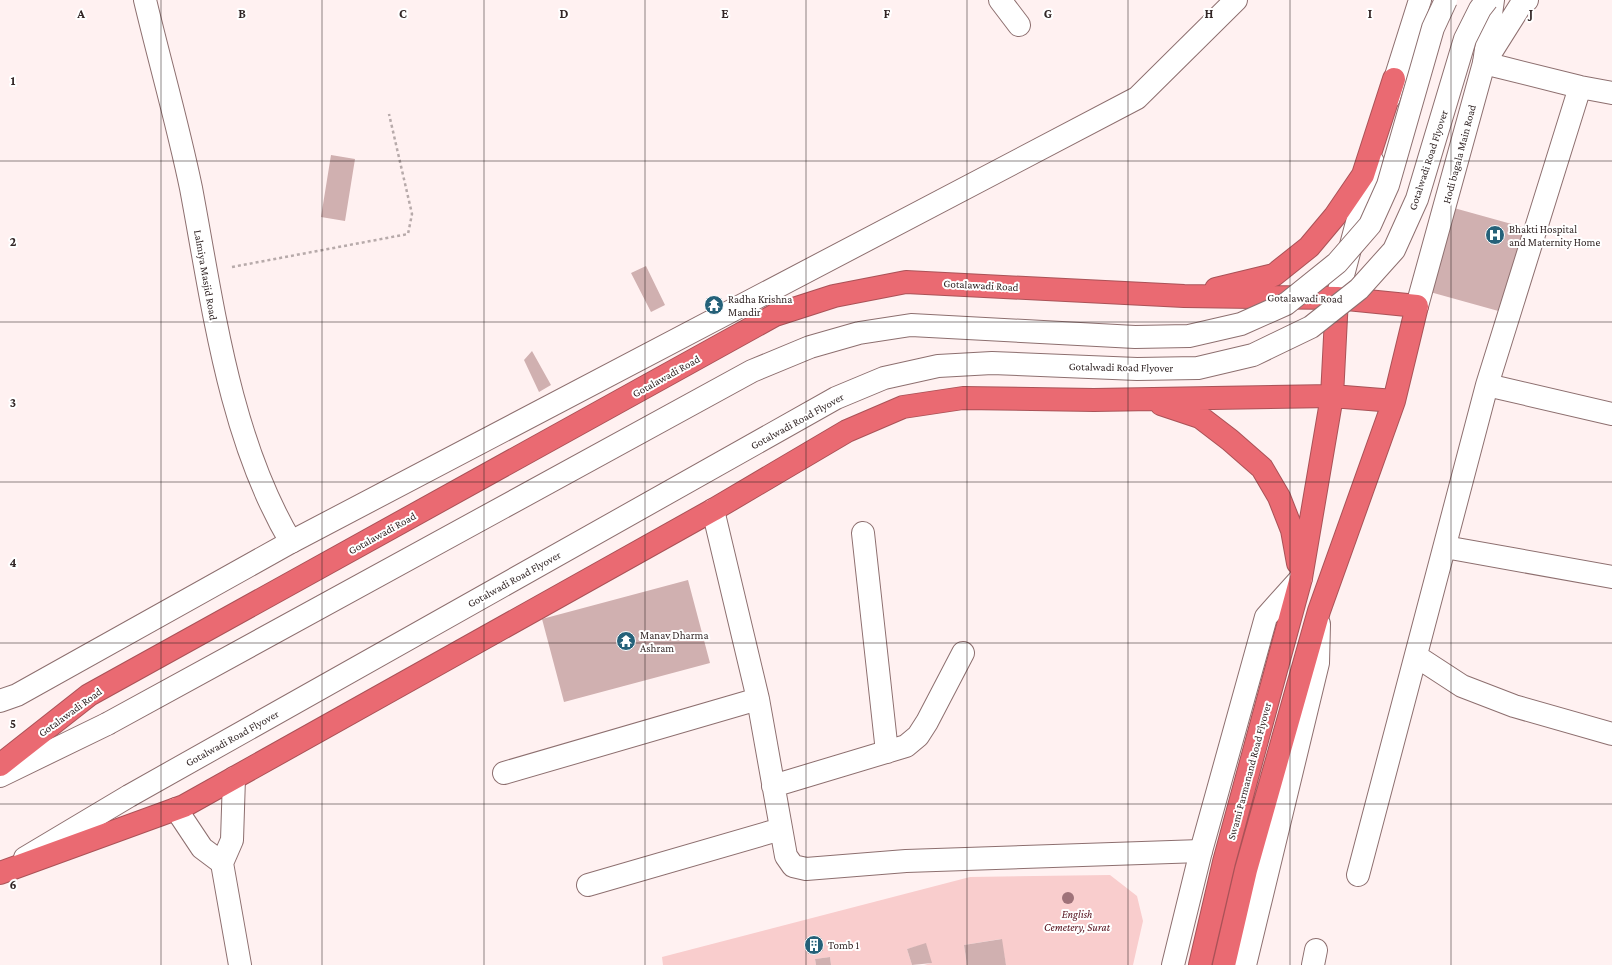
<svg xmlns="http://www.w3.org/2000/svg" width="1612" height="965" font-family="'Crimson Pro',serif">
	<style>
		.green { fill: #f9cdcd; fill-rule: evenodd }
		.building { fill: #d0b0b0 }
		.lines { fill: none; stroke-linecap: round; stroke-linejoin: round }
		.street-casing { stroke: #8d6f6f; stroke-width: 24 }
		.secondary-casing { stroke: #8d6f6f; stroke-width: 24 }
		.highway-casing { stroke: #aa5257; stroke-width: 24 }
		.path { stroke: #b7aaaa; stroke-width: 2.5; stroke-dasharray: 3 3; stroke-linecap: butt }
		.street { stroke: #fff; stroke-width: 22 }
		.secondary { stroke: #fff; stroke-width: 22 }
		.highway { stroke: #ea6a72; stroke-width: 22 }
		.secondary-bridge-casing { stroke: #8d6f6f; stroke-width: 24; stroke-linecap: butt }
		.secondary-bridge { stroke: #fff; stroke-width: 22 }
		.tree { fill: #9f7279 }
		.grid { fill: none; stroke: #322626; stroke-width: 1; stroke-opacity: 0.55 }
		.labels { text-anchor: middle; stroke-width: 4; stroke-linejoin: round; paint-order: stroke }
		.street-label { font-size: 11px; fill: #322626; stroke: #fff }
		.poi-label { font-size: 11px; fill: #322626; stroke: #fff; text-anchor: start }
		.park-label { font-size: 11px; font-style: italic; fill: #510a16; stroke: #fff }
		.grid-label { font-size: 13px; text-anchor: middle; font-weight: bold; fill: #322626; stroke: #fff; stroke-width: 4; stroke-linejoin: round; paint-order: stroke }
	</style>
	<rect width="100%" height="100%" fill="#fff1f1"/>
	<path class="green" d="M1110,875L1137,896L1143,921L1133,965H1006L1001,939L964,945L967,965H924L931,963L926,944L907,949L912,965H831L830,957L815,959L816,965H663L662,957L970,877ZM820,936L823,951L808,954L805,939Z"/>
	<path class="building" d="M331,155L355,159L345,221L321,217Z
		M1454,208L1526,228L1502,312L1430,292Z
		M646,266L665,305L651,312L631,273Z
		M532,351L551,385L539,392L524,360Z
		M688,580L710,663L564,702L542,619Z
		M820,936L823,951L808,954L805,939Z
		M1002,939L1006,965H967L964,945Z
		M926,943L932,963L912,965L907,949Z
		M830,957L831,965H816L815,959Z"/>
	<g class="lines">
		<defs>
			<path id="street" d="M145,0C160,63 178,125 191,188C213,305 229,438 291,542
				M1000,0L1019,25
				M1484,63L1580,87L1612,93
				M1487,385L1612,414
				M713,510L758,699L786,856L793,866L806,869L906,861L1201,851
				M863,533L887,752
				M1445,547L1612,577
				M1416,656L1462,686L1514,706L1612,734
				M504,773L758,699
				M773,786L906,746L918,736L927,722L963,653
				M176,809L202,848L222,863L232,840L234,778
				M222,863L240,965
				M1358,875L1487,385L1580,87
				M588,885L781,829
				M1313,965L1316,950"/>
			<path id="secondary" d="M1488,57L1522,3L1527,0
				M1389,98L1420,0
				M1337,298L1373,162
				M1417,306L1484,63L1493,0
				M0,701L17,695L291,542L1137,98L1236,0
				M0,776L107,724
				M25,858L129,796
				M1173,965L1201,851L1266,617L1301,578
				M1245,965L1318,663L1319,624"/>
			<path id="highway" d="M1216,289L1274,275L1309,247L1335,216L1363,175L1394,79
				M1161,404L1200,417L1230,440L1262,468L1279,497L1292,530L1298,563
				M0,765L89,695L775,315L834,296L906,282L1184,296L1337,298L1417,306L1394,401L1319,611L1246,870L1224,965
				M0,873L184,806L713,510L847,431L903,407L963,398L1094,400L1332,396L1394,401
				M1200,965L1224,862L1301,578L1332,396L1337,298"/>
		</defs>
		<use href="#street" class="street-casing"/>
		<use href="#secondary" class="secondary-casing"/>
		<use href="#highway" class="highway-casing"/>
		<path class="path" d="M232,267L408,234L412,214L389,114"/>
		<use href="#street" class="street"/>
		<use href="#secondary" class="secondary"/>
		<use href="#highway" class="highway"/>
		<defs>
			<path id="secondary-bridge" d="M107,724L752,371L810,347L859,333L911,325L1135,337L1189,336L1241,324L1286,304L1337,263L1370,225L1388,185L1433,28L1446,0
				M129,796L836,398L884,378L938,366L992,363L1137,369L1198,368L1253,355L1311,327L1359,289L1394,250L1417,199L1465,39L1480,9L1487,0"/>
		</defs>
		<use href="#secondary-bridge" class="secondary-bridge-casing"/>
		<use href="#secondary-bridge" class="secondary-bridge"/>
	</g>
	<circle class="tree" cx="1068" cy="898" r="6"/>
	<path class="grid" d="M161,0V965M322,0V965M484,0V965M645,0V965M806,0V965M967,0V965M1128,0V965M1290,0V965M1451,0V965M0,161H1612M0,322H1612M0,482H1612M0,643H1612M0,804H1612"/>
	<defs>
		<symbol id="hospital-disc" viewBox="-11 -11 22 22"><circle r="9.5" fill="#256179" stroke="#fff"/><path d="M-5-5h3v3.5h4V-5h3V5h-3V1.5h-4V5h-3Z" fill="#fff"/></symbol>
		<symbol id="temple-disc" viewBox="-11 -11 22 22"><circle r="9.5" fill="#256179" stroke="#fff"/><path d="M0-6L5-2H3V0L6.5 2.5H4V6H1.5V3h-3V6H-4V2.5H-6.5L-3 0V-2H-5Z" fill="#fff"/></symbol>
		<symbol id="building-disc" viewBox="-11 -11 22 22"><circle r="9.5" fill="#256179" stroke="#fff"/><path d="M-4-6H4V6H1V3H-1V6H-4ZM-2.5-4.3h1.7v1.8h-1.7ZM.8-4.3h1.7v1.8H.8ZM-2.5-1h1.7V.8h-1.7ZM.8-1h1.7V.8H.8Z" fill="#fff"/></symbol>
	</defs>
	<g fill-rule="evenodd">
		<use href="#hospital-disc" x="1484" y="224" width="22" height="22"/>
		<use href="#temple-disc" x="703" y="294" width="22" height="22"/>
		<use href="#temple-disc" x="615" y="630" width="22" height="22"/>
		<use href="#building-disc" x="803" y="934" width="22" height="22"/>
	</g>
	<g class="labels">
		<g class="street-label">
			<text transform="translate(1459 154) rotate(-75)" y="4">Hodi bagala Main Road</text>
			<text transform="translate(1428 160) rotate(-72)" y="4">Gotalwadi Road Flyover</text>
			<text transform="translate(206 275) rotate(80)" y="4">Lalmiya Masjid Road</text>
			<text transform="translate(981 285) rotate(3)" y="4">Gotalawadi Road</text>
			<text transform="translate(1305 298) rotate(1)" y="4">Gotalawadi Road</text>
			<text transform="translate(1121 367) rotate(1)" y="4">Gotalwadi Road Flyover</text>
			<text transform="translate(666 376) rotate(-29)" y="4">Gotalawadi Road</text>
			<text transform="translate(797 421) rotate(-29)" y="4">Gotalwadi Road Flyover</text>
			<text transform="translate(382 533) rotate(-29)" y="4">Gotalawadi Road</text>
			<text transform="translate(514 579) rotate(-29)" y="4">Gotalwadi Road Flyover</text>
			<text transform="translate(70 712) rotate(-36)" y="4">Gotalawadi Road</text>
			<text transform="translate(232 738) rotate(-29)" y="4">Gotalwadi Road Flyover</text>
			<text transform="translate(1249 771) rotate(-75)" y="4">Swami Parmanand Road Flyover</text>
		</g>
		<g class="poi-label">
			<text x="1509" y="233">Bhakti Hospital<tspan x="1509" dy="13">and Maternity Home</tspan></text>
			<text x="728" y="303">Radha Krishna<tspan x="728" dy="13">Mandir</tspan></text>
			<text x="640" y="639">Manav Dharma<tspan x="640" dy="13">Ashram</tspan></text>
			<text x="828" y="949">Tomb 1</text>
		</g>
		<g class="park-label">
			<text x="1077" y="918">English<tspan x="1077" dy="13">Cemetery, Surat</tspan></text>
		</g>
	</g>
	<g class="grid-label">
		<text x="81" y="18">A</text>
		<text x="242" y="18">B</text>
		<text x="403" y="18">C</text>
		<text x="564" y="18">D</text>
		<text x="725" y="18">E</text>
		<text x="887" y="18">F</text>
		<text x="1048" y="18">G</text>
		<text x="1209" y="18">H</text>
		<text x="1370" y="18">I</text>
		<text x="1531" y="18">J</text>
		<text x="13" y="85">1</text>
		<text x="13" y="246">2</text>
		<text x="13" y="407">3</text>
		<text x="13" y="567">4</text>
		<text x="13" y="728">5</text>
		<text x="13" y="889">6</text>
	</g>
</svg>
